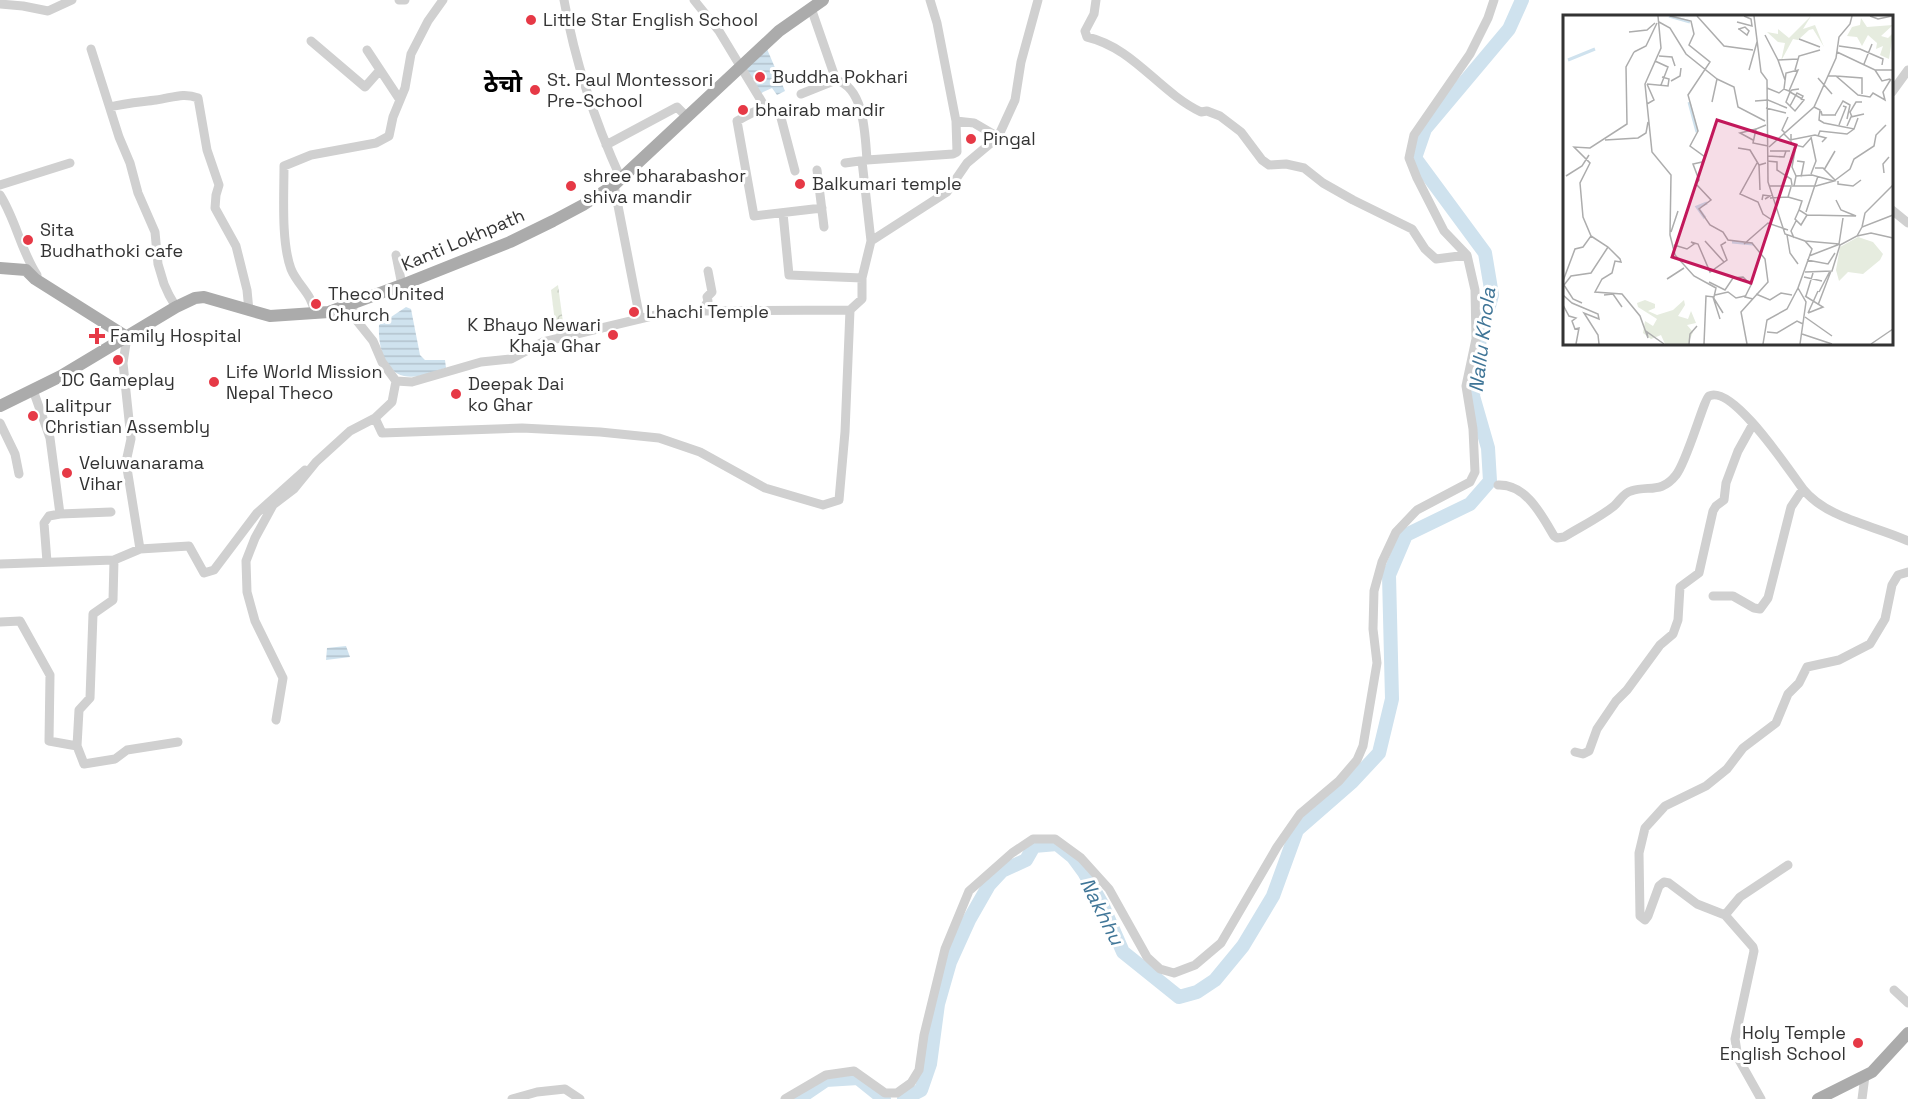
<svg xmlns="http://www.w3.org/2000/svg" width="1908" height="1099" font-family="'Space Grotesk','Noto Sans Devanagari',sans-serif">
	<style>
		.park { fill: url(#park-crowns) }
		.water { fill: url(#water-rules) }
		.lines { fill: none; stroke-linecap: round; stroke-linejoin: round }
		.river { stroke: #cfe2ee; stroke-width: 14 }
		.minor { stroke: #d0d0d0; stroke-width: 9 }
		.major { stroke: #ababab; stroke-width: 12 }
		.poi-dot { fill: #e63946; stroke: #fff; stroke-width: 2 }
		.labels { text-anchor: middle; stroke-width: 6; stroke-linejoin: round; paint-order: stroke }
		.poi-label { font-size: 18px; fill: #333; stroke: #fff; text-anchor: start }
		.street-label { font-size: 18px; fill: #333; stroke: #fff }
		.water-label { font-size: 20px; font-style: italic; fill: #3f7597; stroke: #fff }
		.district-label { font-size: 24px; font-weight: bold; fill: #000; stroke: #fff }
		.inset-river { fill: none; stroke: #cfe2ee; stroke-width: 3 }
		.inset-road { fill: none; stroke: #adadad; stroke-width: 1.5 }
		.view { fill: #c2185b; fill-opacity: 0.15; stroke: #c2185b; stroke-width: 3 }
		.inset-edge { fill: none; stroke: #333; stroke-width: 3 }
	</style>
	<defs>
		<pattern id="park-crowns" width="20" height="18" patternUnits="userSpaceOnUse" patternTransform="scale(1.5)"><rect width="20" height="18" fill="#e6ecdf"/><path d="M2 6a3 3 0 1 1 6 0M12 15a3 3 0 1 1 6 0" fill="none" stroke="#c6cbc0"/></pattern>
		<pattern id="water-rules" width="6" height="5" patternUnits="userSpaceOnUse" patternTransform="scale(1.5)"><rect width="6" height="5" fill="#cfe2ee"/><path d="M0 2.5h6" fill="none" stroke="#b2c2cd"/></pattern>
	</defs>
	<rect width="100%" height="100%" fill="#fff"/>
	<path class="park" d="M558,285L565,337L557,338L551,290Z"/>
	<path class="water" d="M767,49L785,91L777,95L772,88L759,94L745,70Z
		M406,307L411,309L420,355L425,360H445L446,368C433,372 418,379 404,376C383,371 378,343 379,325Z
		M346,646L350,657L326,660L327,648Z"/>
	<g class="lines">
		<path class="river" d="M798,1099L826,1080L858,1078L884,1099
			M904,1099L921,1090L930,1064L938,1004L950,962L969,920L989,885L1002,871L1026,860L1034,846L1057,844L1073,857L1084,872L1102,904L1123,952L1179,997L1197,992L1215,980L1243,946L1273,896L1297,830L1352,782L1379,753L1392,699L1389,575L1406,535L1470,504L1490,481L1488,448L1473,396L1480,338L1492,295L1485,253L1415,158L1425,129L1509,29L1522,0"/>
		<path class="minor" d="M399,0H405
			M564,0C575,62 595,122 621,179
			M694,0L719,31L765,107
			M1096,0L1094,14L1085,31L1087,37C1134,48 1159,92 1201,112L1207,111L1220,116L1241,132L1262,160L1269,165L1286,164L1304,168L1323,183L1353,200L1412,229L1425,249L1436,259L1467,255
			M0,4L23,6L48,11L72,0
			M811,8L836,80C865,88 865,136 867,160
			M311,41L365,87L380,70
			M91,49L119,137L130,163L138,193L155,232L158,264L164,284L169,295L176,307
			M367,50L400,100
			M1892,92L1908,70
			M801,94L836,80
			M110,107C125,103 141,102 156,100C172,98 183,92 198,98L207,150L219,185L216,195L215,208L236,246L247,290L249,311
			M956,121L974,123L998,137
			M606,145L677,107L687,117
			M862,161L871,241
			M845,163L867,160L953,154L957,152L956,121L937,23L930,0
			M817,170L824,227
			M795,171L780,114C768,100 751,114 737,121L754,216L822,208
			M0,185L70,163
			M614,185L640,319
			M0,195C16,220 21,251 37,275
			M1892,210L1908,223
			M783,213L789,275L862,278
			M396,255L402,285
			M702,311L850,310
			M315,314C312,293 298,286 291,269C281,242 284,195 284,166L311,155L376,143L389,136L393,117L405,88L411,54L428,21L443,0
			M396,381L412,382L481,362L511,359L543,342L656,315L702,311L708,301L707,297L712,292L708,271
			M33,390L50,438L60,514L49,516L44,523L47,562
			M375,418L382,433L522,428L600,432L659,438L700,452L765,488L823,505L839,500L845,432L850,310L862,299V278L871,241L947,192L967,163L998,137L1015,100L1021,62L1038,0
			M0,423L15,454L19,474
			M1498,485C1526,484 1541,514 1554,536L1557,538L1564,537C1580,527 1599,518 1614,506C1620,501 1623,493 1631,491C1649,485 1661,494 1676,475C1687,462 1704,399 1709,396C1733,384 1790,472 1803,489C1827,519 1874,525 1908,541
			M60,514L111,512
			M140,549L189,546L204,573L214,570L257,513L305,470
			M0,564L114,560L140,549L126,462L131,439L123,363L127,337
			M1713,596H1733L1754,608L1760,609L1768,598L1791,507L1803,489
			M0,622L20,621L50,675L49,741L77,746L79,710L90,698L93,614L113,600L114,560
			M276,720L283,678L255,621L247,592L246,561L255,538L273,505L294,489L316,462L350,431L375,418L392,402L396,381L382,362L373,341L357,321L351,304
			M77,746L84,764L115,759L127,750L178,742
			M1575,752L1583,754L1589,751L1597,729L1616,701L1627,690L1660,645L1673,634L1678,620L1680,587L1699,573L1713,511L1716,506L1724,500L1726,483L1738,451L1753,424
			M1725,915L1740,897L1788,865
			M1894,990L1908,1003
			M512,1099L537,1092L565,1089L580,1099
			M785,1099L826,1075L854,1071L885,1093H897L911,1083L919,1070L924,1035L945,949L969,891L1012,853L1033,839H1055L1081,858L1109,889L1147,957L1160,969L1174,973L1195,965L1221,943L1277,847L1300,814L1339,781L1357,760L1363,746L1377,663L1373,629L1374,591L1382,562L1396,532L1417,510L1470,482L1475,472L1473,429L1466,386L1476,339L1475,290L1467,255L1444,231L1417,178L1409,158L1414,135L1470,54L1488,18L1494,0
			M1761,1099L1738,1058L1735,1039L1754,951L1753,947L1725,915L1697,904L1669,883L1664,882L1659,886L1648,916L1645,920L1640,916L1639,853L1645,828L1665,806L1706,786L1727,769L1743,748L1776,723L1788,694L1799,683L1807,667L1839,660L1870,644L1885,619L1892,585L1898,575L1908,572
			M1862,1099L1865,1076"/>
		<path class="major" d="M0,268L26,270L35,279L127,337
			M0,406L61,376L176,307L195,298L204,297L270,316L329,312L402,285L510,242L553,221L583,205L614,185L779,31L823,0
			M1818,1099L1872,1072L1908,1033"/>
	</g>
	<g class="poi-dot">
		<circle cx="531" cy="20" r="6"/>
		<circle cx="760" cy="77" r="6"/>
		<circle cx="535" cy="90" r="6"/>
		<circle cx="743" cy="110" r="6"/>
		<circle cx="971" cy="139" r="6"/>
		<circle cx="800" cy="184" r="6"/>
		<circle cx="571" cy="186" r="6"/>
		<circle cx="28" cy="240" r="6"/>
		<circle cx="316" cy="304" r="6"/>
		<circle cx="634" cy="312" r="6"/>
		<circle cx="613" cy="335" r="6"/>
		<path d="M94 327h6v6h6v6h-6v6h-6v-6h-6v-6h6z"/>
		<circle cx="118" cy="360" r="6"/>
		<circle cx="214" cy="382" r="6"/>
		<circle cx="456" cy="394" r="6"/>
		<circle cx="33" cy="416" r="6"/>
		<circle cx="67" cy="473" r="6"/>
		<circle cx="1858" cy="1043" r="6"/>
	</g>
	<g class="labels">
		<g class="poi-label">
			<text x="543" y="26">Little Star English School</text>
			<text x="772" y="83">Buddha Pokhari</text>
			<text x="547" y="86">St. Paul Montessori<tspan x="547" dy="21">Pre-School</tspan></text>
			<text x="755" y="116">bhairab mandir</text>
			<text x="983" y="145">Pingal</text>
			<text x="583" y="182">shree bharabashor<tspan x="583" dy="21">shiva mandir</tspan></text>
			<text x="812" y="190">Balkumari temple</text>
			<text x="40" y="236">Sita<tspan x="40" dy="21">Budhathoki cafe</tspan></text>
			<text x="328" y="300">Theco United<tspan x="328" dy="21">Church</tspan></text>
			<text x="646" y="318">Lhachi Temple</text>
			<text x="601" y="331" text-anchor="end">K Bhayo Newari<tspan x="601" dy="21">Khaja Ghar</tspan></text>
			<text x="110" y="342">Family Hospital</text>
			<text x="226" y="378">Life World Mission<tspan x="226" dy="21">Nepal Theco</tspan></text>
			<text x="118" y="386" text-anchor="middle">DC Gameplay</text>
			<text x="468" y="390">Deepak Dai<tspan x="468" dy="21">ko Ghar</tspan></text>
			<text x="45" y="412">Lalitpur<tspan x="45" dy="21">Christian Assembly</tspan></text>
			<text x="79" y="469">Veluwanarama<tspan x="79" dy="21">Vihar</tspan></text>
			<text x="1846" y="1039" text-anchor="end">Holy Temple<tspan x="1846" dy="21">English School</tspan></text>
		</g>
		<g class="street-label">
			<text transform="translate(463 240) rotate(-23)" y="6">Kanti Lokhpath</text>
		</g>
		<g class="water-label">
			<text transform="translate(1482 340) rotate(-83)" y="7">Nallu Khola</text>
			<text transform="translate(1102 911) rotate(63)" y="7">Nakhhu</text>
		</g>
		<g class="district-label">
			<text x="503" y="92">ठेचो</text>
		</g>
	</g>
	<g transform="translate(1563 15)">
		<rect width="330" height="330" fill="#fff"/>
		<path d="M248,1L240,14L252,10L261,32L250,14L246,15L235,25L230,24L218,46L222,28L215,27L204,17L215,19V14L226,23ZM298,3L304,12L330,10L318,21L325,23L330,18L326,44L317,40L320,31L313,34L314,28L305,20L299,31L294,22L284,21L289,12L297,10ZM295,222L310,227L320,239L317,245L300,259L285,257L276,266L273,255L277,232ZM82,285L92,289V293L85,296L94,300L110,295L121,285L122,290L115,301L125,304L128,296L133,308L124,310L130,317L125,329H102L98,320L88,324L80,318L82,306L90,311L94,304L75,292L74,288Z" fill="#e6ecdf"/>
		<path class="inset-river" d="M106,1L127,7M5,45L32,34M126,87L134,117M142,203L134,192L144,188M169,227L190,229"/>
		<path class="inset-road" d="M95,1L98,33L82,69L89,137L108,160L107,220L112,240L131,261L153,273L151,282L143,281L141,329M107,1L128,6L131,19L126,30L147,47L125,80L135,116L127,131L142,142L139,147L130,149L136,165L133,169L148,185L136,194L147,210L160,217L165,225L189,228L202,244L205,267L178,297L184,329M134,1L161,31L190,35M191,1L198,57L204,65L205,167L222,219L242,226L249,234L235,273L243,287L237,329M307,1L315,4L329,1M96,7L107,13L123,39L154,64L149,87M174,7L189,11L188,4L181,1M175,14H176L182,12L186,16L184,20L176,14M66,17L84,15L92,8M202,20L215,45L235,44M236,24L257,32M276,31L297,34L320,44L319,50M71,37L83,31L94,8M274,37L312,55H330M96,41L109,42L112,51M215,45L222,65M92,46L105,52L98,70M301,49L309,29M186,55L194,27M232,55L236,41L257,35M312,55L319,66L327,64M265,61H273L295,80L307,82L310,78L322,85L320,77L328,64M273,61L299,63V79M255,63L269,79M154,64L171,72L175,92L202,106M108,66L117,61L118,53M84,69L105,71L106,64L99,62M204,73L216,78L221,74L226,76L235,55L223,58L221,74M227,77L241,85L232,96L223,87L227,77L229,75L236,74M192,86L205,85L224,93M84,89L91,85L84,69M227,91L234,78L240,81L238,85M251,92L257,95L256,105L261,108L291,114L295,103M203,93L223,98M258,96L259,100H273M272,100L280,86L287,90L284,104M289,102L287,97L293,87H299M203,110L193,114L190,128L205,131M276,110L283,92L280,91M284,111L288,102L301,99M222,118L219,115L225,102M221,119L227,125L252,120L263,123L259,127M228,119V129L240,132L248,123M255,121L257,116L284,119L291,114M248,122L253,146L248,159M42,125L75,123L83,118L85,107M190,125L177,118L193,114M206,132L251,92L273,43L276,22L287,9L289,1M175,133L187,135L196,150L203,148M207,136H227M205,141L221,142L223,136M204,146L214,147V155L228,164L229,170M234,146L241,147L238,162M194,148L177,179L195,187L200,199L209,205M196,150L197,175M252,153H260L272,165M261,155L272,136M321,158L320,149L326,142M3,161L19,151L26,140M233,161L229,152L233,130M271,166L287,154L291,144L311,131L313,120L323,110M275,166V169L290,171L298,165M206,171H253L271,166L249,160L233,161L231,171M225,182L239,186L236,195L244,200L293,201L278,195L273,185M207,183L225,182L228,172M199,185L200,180L207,181L202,184M236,195L232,204L238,210L244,200M243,197L255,161M299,212L302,198L330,170M108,217L115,196M224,220L227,238L235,249M28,221L45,232L57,244L58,247L52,246L49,258L39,264L32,277L59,279L77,301L85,323L84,317L101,329M294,221L308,218L330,223M231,223L228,216L233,206M142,226L161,247M242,226L276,229L280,203M181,229L205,208L225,215M111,230L124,234L131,229L128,227L135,229L147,257L164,245L158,230L163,227M246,241L277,229M244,245L265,249L272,238M242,257L269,256L277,230L294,221L299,212L330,200M241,262L259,266M104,264L121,253M0,266L12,234L20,232L28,221L20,202L17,168L27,148L11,132L27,133L64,109L63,52L71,37M146,267L162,275L170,263L180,262L188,270L182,282L190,284M256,277L267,256M193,279L207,285L218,278L229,280M0,280L9,288L35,299L36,304L21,298L35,320L36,329M41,280L50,279L59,292M152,280L165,277L173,283L182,281M242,281L260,292L245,298M243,281L250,258M150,282L157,304M150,282L160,298M19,288L10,284L1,270L8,261L28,258L45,232M0,290L6,301L13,303L9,306L12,314L16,313L13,329M255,290L268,256M245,298L255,276M242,302L269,321M204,317L214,318L234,306L240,309M239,319L269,329M126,329L127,319L134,311M200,329L204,305L224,294L235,273M308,329L330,314"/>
		<path class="view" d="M154,105L233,130L188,268L109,242Z"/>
		<rect width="330" height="330" class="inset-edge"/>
	</g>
</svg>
